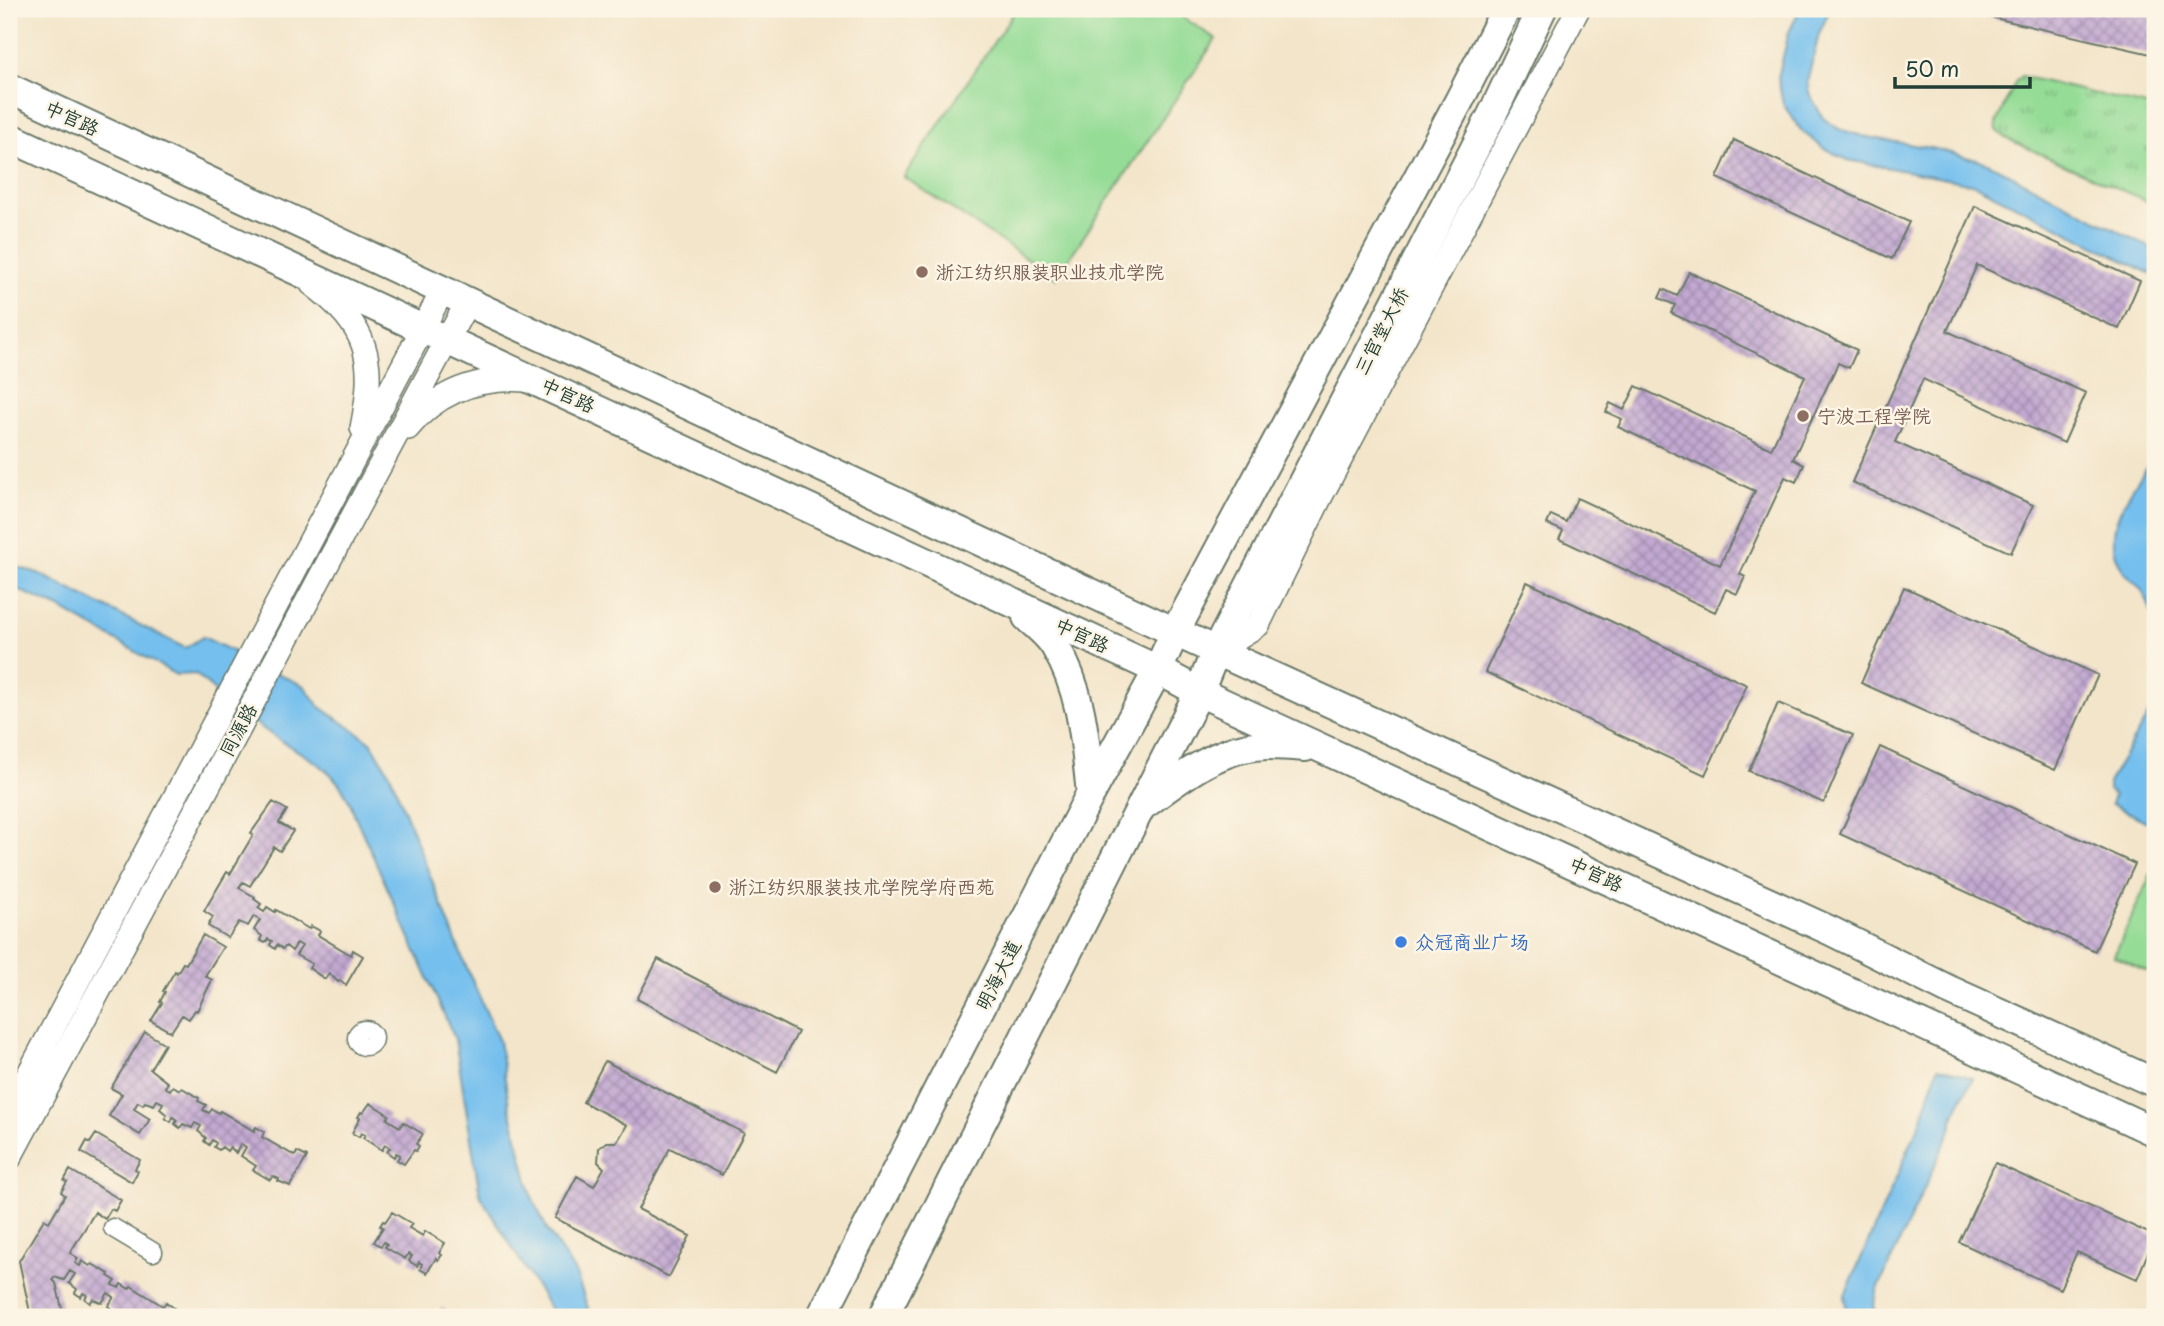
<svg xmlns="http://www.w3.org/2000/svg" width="2164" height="1326" font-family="'Playpen Sans','LXGW WenKai TC',sans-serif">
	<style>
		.grass { fill: url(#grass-tufts); stroke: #5a8c65; stroke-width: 2 }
		.garden { fill: #95dc96; stroke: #5a8c65; stroke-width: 2 }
		.water { fill: #75bfee; stroke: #4a7e91; stroke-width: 2 }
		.building { fill: url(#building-cross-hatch) }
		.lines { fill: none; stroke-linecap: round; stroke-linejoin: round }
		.minor-casing { stroke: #697868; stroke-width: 21 }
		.tertiary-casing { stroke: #697868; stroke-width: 26 }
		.primary-casing { stroke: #697868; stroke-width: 32 }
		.minor { stroke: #fff; stroke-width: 18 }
		.tertiary { stroke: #fff; stroke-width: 23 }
		.primary { stroke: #fff; stroke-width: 28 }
		.education-dot { fill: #8d6e63; stroke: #fcf5e5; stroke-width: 2.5 }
		.shop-dot { fill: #3f7fe0; stroke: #fcf5e5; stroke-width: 2.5 }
		.labels { text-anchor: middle; stroke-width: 5; stroke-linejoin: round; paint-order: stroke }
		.street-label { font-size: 19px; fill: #1f3d34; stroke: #fcf5e5 }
		.education-label { font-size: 19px; fill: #785e54; stroke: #fcf5e5; text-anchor: start }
		.shop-label { font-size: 19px; fill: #366cbe; stroke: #fcf5e5; text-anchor: start }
	</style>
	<defs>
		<pattern id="grass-tufts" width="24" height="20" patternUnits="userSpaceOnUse" patternTransform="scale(1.75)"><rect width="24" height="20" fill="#95dc96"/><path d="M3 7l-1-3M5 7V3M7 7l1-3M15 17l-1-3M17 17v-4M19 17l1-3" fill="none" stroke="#79b47b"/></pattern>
		<pattern id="building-cross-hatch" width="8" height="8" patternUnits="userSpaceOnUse" patternTransform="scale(1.75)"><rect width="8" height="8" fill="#c3a9d2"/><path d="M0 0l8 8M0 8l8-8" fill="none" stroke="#9e8bab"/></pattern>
	</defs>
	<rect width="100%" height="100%" fill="#fcf5e5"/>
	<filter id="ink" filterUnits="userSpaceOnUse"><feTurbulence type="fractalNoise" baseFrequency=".0143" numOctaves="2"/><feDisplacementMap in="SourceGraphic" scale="14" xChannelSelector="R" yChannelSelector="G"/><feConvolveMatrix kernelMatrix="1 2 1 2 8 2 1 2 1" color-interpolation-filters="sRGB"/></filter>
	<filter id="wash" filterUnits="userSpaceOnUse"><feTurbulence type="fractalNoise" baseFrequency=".00686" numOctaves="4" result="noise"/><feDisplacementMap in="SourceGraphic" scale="28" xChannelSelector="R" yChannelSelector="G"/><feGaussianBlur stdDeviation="1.57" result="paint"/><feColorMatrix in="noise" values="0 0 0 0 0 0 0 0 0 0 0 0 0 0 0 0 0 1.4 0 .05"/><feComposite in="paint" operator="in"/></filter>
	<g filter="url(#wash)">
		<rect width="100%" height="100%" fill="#f3e5ca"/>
		<path class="grass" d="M2021,76L2155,108V205L2005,138L1997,130L1996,123L2016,81Z"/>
		<path class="garden" d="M1016,9H1170L1216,39L1056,278L904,177Z
			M2151,874L2155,876V975L2114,956Z"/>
		<path class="water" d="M1800,9H1830L1819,34L1807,82L1809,93L1823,118L1839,129L1862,136L1936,149L1988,163L2155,250V276L1973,184L1848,160L1823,148L1801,130L1783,104L1778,78L1789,32Z
			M2155,456V619C2150,611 2149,603 2144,594C2139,583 2126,577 2120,565C2099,527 2135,485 2155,456Z
			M9,565L38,573L185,648L203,637L304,686L319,706L371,742L390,774L465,964L499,1041L509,1105L532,1197L547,1229L576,1274L591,1317H555L480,1195L455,1039L355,816C339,766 310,761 272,735C247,717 218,696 196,674L176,675L58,607L9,586Z
			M2155,697V826L2111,804L2114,795L2108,790V783L2150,712Z
			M1938,1067L1973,1078L1955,1112L1951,1130L1878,1289L1874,1304L1876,1317H1847L1845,1295L1921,1121Z"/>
		<g id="blocks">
			<path class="building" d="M1959,9H2155V55L1959,10Z
				M1734,140L1909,222L1892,259L1717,178Z
				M1975,206L2140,281L2119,329L1977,265L1947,331L2086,393L2064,443L1923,379L1895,442L2033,505L2011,553L1852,482Z
				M1689,272L1857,350L1849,368L1838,363L1793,459L1804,465L1796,482L1785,477L1740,574L1745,577L1737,594L1726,589L1715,612L1559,539L1563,531L1547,524L1551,515L1566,522L1577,498L1720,565L1755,491L1618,427L1622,419L1606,412L1610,403L1624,410L1636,386L1771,449L1805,376L1671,313L1675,305L1659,298L1663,289L1677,296Z
				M1527,582L1747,685L1705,775L1485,672Z
				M1904,587L2098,675L2055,770L1861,683Z
				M1778,703L1853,735L1824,803L1749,771Z
				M1880,747L2135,864L2095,951L1840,834Z
				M273,802L287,810L279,823L293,831L280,851L274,847L250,886L243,882L239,888L255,897L254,899L261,904L258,908L264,912L267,907L275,912L276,910L309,929L311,926L320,931L318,935L351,955L353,950L363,956L346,985L340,980L338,982L329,973L325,979L309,968L312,964L296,955L302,946L297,943L292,951L286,946L283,949L277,945L275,949L270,945L272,941L268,939L265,943L260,940L262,936L254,930L260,920L254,916L248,926L239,922L228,938L208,926L213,917L204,911L227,872L230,874L253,835L251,833Z
				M203,935L223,947L205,976L212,980L197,1011L195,1010L189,1019L182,1015L171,1032L151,1021L162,1003L160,1002L165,992L163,991L175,971L177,973L183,963L186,964Z
				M658,959L798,1032L777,1072L637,999Z
				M145,1032L165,1044L150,1069L168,1083L165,1087L170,1090L173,1086L180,1090L182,1088L199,1098L198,1101L206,1105L203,1110L209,1113L212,1109L219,1113L220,1111L254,1131L256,1127L264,1132L262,1137L295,1156L297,1152L307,1157L290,1186L278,1181L279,1179L273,1176L270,1180L253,1170L256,1166L241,1156L246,1147L241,1144L236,1153L230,1147L227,1151L222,1147L219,1150L214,1147L216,1143L212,1140L209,1145L204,1141L206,1138L198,1131L201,1126L195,1123L192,1128L183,1124L180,1128L175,1124L177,1120L173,1117L171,1122L165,1118L167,1115L160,1109L163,1103L157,1100L154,1105L145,1102L143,1105L138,1102L134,1109L150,1119L140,1135L109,1116L122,1094L111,1088Z
				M605,1061L744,1133L722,1175L670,1148L638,1209L690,1236L669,1277L555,1218L577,1176L594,1186L604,1168L598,1162L599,1148L607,1142H617L627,1125L583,1102Z
				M370,1103L389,1115L387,1119L400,1127L403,1122L423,1134L416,1144L419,1146L416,1151L414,1150L404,1164L397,1160L400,1155L396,1153L394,1157L387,1152L390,1148L385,1145L382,1150L363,1138L365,1135L361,1133L359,1137L352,1133L360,1118L358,1117L361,1112L363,1113Z
				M96,1134L140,1160L135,1169L138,1171L132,1182L81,1152L87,1141L90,1143Z
				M1995,1163L2155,1236L2137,1279L2077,1252L2060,1289L1959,1242Z
				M70,1170L121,1200L115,1211L111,1209L105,1219L95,1212L70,1253L78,1258L75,1263L80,1266L82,1261L90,1266L92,1264L109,1274L108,1276L116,1281L113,1285L119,1288L121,1284L129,1289L131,1286L163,1306L166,1302L174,1308L172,1312L181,1317H126L122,1315L115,1317L116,1313L108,1306L114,1297L108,1293L102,1303L93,1299L90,1303L85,1299L87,1295L83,1293L81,1297L75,1293L77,1289L69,1283L75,1274L70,1271L64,1280L54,1277L53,1280L56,1283L64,1317H31L19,1261L44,1219L49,1222L65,1195L61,1192L67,1182L64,1181Z
				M392,1212L412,1224L409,1228L423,1236L425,1231L445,1243L439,1253L442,1255L438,1260L436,1258L427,1273L420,1269L422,1264L419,1262L417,1266L409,1261L412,1256L408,1254L405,1259L385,1247L387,1244L384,1242L381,1246L374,1242L383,1227L380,1226L383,1221L385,1222Z
				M442,1308L458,1317H437Z"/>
		</g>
	</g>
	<g filter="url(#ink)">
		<use href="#blocks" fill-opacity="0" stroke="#697868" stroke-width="2"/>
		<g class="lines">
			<defs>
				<path id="minor" d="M357 1038a8 8 0 1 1 16 0a8 8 0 1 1-16 0Z
					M113,1228L153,1252"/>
				<path id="tertiary" d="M312,284C369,328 376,358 362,428
					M408,428C438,391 479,377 526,380
					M1216,651L1258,625L1319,500L1578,9
					M9,1111L443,290
					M9,1159L468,301"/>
				<path id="primary" d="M9,88L1175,632L1831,931L1947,989L2155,1083
					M9,137L1158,670L1199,692L2155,1132
					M1027,617C1036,626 1050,636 1056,648C1083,693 1085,743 1091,793
					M1145,804C1181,777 1220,746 1267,745C1279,745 1293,746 1305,747
					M821,1317L1091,793L1158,670L1175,632L1459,101L1506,9
					M883,1317L1199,692L1216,651L1492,115L1542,9"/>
			</defs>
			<use href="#minor" class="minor-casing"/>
			<use href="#tertiary" class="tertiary-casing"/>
			<use href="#primary" class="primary-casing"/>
			<use href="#minor" class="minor"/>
			<use href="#tertiary" class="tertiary"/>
			<use href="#primary" class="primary"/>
		</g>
	</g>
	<g class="education-dot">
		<circle cx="922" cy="272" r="7"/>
		<circle cx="1803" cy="416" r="7"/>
		<circle cx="715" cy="887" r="7"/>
	</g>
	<circle class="shop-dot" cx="1401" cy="942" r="7"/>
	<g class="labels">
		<g class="street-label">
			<text transform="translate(72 118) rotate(25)" y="7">中官路</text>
			<text transform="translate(1381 331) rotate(-63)" y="7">三官堂大桥</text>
			<text transform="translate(568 395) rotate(25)" y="7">中官路</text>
			<text transform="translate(1082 635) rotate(25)" y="7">中官路</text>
			<text transform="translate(238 730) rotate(-62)" y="7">同源路</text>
			<text transform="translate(1596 874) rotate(25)" y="7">中官路</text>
			<text transform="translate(998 975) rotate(-63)" y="7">明海大道</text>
		</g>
		<g class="education-label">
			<text x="936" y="279">浙江纺织服装职业技术学院</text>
			<text x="1817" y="423">宁波工程学院</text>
			<text x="729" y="894">浙江纺织服装技术学院学府西苑</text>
		</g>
		<g class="shop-label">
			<text x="1415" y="949">众冠商业广场</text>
		</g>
	</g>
	<rect width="2164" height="1326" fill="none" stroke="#fcf5e5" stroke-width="35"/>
	<path d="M1895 77v10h135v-10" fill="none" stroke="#1f3d34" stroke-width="3.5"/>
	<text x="1905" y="77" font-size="21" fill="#1f3d34" stroke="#fcf5e5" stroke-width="5" paint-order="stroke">50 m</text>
</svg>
